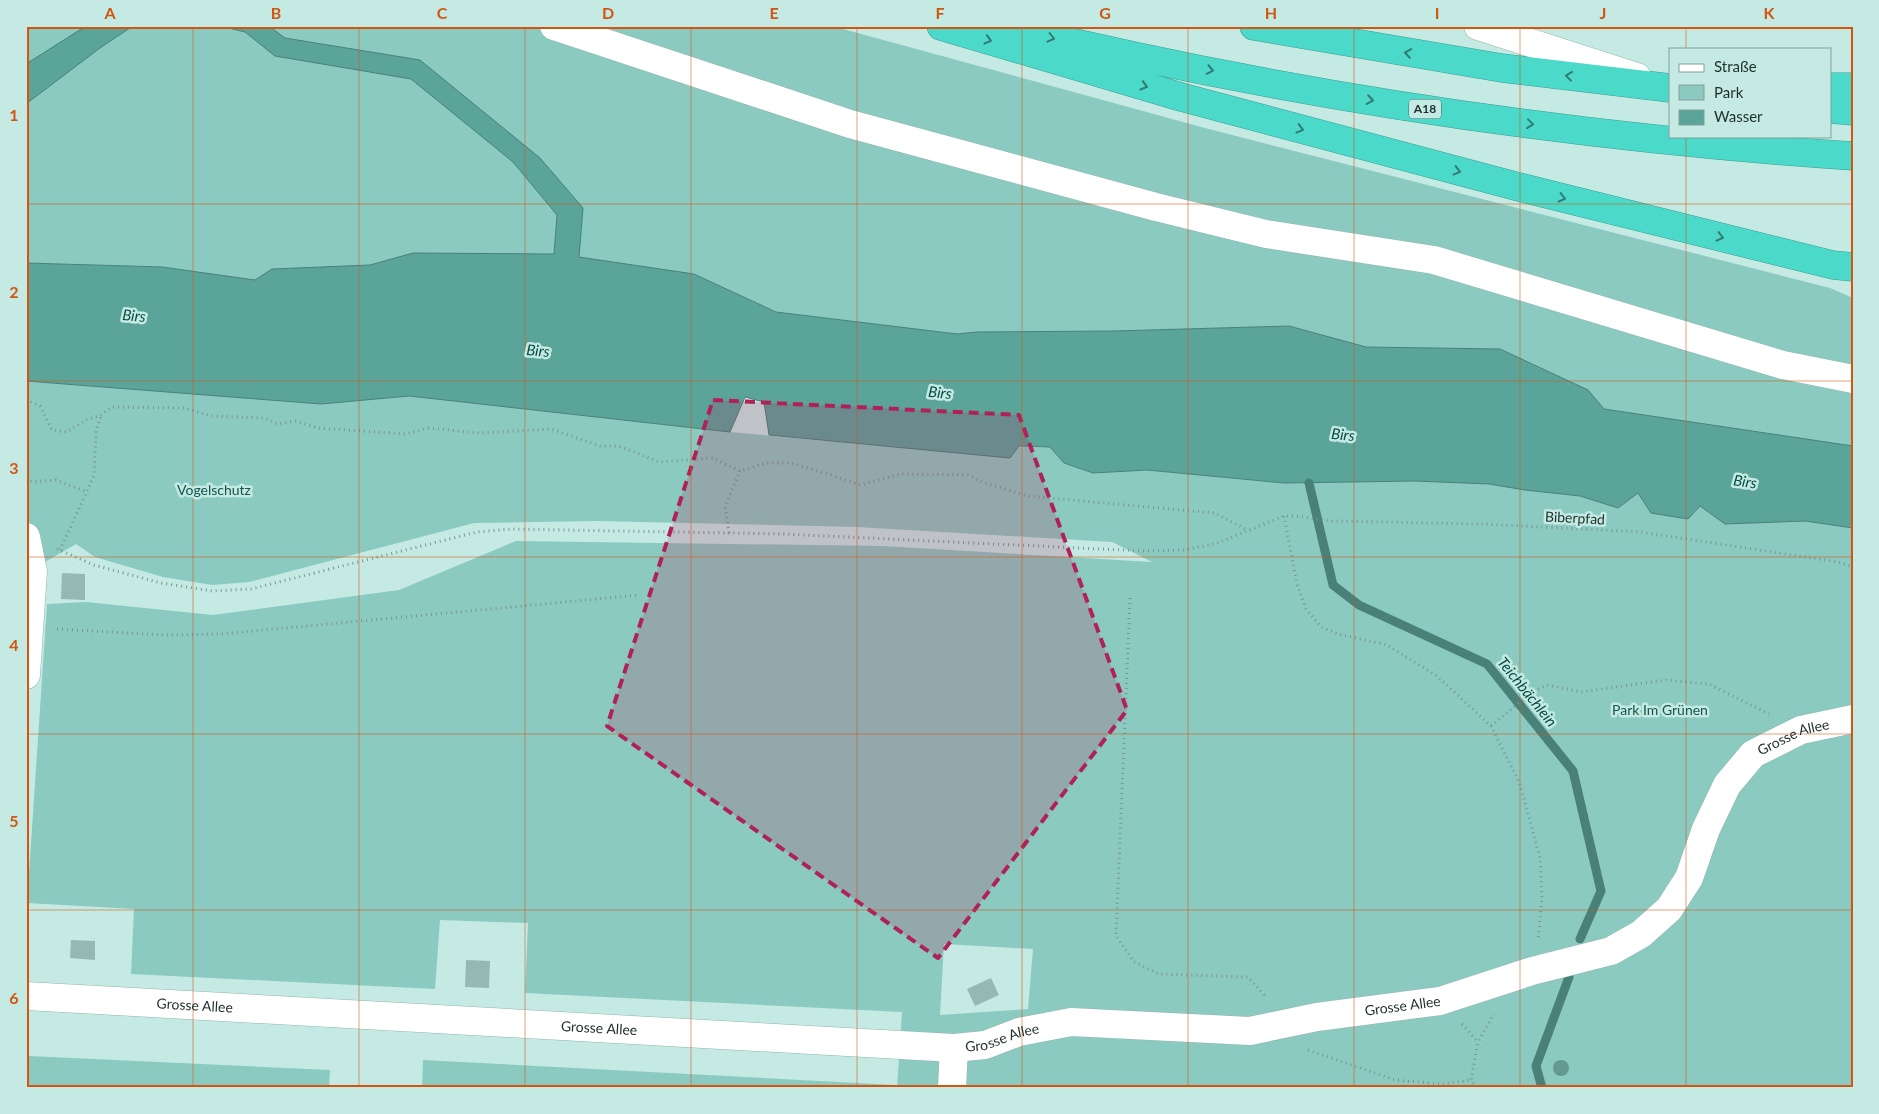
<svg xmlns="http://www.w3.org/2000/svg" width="1879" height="1114" font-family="Lato,sans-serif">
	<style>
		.green { fill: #8bcac0; fill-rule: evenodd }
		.water { fill: #5ba49a; stroke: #498179 }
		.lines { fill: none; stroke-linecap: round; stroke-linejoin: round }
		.stream { stroke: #498179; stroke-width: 9 }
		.building { fill: #94b9b2 }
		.minor-casing { stroke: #91b6b0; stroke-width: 29 }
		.highway-casing { stroke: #3c9d92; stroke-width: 29 }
		.path { stroke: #7a9691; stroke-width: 3; stroke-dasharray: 1 4; stroke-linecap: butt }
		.minor { stroke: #fff; stroke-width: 28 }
		.highway { stroke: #4bd9c9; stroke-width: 28 }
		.tree { fill: #649890 }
		.oneway { stroke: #337b72 }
		.marked { fill: #b02158; fill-opacity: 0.2; stroke: #b02158; stroke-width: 4; stroke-dasharray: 10 6; stroke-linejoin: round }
		.grid { fill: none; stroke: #d4550f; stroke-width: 1; stroke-opacity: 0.55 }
		.labels { text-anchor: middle; stroke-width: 5; stroke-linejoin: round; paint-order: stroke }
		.shield { fill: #c4eae3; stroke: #506662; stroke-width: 1 }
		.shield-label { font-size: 12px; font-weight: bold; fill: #1f2e2b }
		.park-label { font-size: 14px; fill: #16544d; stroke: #c4eae3 }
		.street-label { font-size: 14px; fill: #1f2e2b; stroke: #c4eae3 }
		.water-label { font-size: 15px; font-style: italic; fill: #074b44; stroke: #c4eae3 }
		.neatline { fill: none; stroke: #d4550f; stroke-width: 2 }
		.grid-label { font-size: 16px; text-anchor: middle; font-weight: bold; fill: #d4550f }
	</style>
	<rect width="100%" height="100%" fill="#c4eae3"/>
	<path class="green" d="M26,26H832L1205,128L1830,288L1853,298V446L1603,409L1587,390L1500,349L1366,347L1289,326L1114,331L977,332L957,334L776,312L694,274L414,253L370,265L272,269L255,280L162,267L26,263Z
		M26,381L321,404L409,396L730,432L905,448L1051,447L1064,463L1093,473L1147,470L1284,483L1415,481L1489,484L1580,496L1618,508L1638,493L1700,506L1726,524L1805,521L1853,528V1088H897L902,1012L525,993L528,923L440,920L435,989L131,974L134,909L27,903L47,604L86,602L213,615L399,590L516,541L882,546L1152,562L1112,542L857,527L596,521L474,523L249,582L212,585L163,577L95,557L76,544L26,573ZM944,944L1033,949L1028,1009L940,1015Z
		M29,1056L330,1070L329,1088H28Z
		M423,1060L894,1085V1088H422Z"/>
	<path class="water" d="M86,26H133L100,48L26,104V64Z
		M221,26H269L285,38L420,60L540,158L583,208L579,257L694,274L776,312L957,334L977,332L1114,331L1289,326L1366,347L1500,349L1588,390L1604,409L1853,446V528L1805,521L1725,524L1700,506L1688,519L1651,513L1638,493L1618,508L1580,496L1525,490L1489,484L1415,481L1284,483L1147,470L1093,473L1064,463L1050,447L1019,446L1010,458L769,435L764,402L745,397L730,432L409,396L321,404L26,381V263L162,267L255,280L272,269L370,265L413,253L554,254L557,215L513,162L411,79L275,56L245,32Z"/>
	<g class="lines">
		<path class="stream" d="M1309,483L1333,585L1359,605L1487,664L1573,771L1601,891L1580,939
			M1542,1088L1536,1066L1569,977"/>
	</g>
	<path class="building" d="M62,573L85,574V600L61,599Z
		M71,940L95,941V960L70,958Z
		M466,960L490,961L489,988L465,987Z
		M991,978L999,995L975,1006L967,989Z"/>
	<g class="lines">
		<defs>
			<g id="minor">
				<path d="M554,26L850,124L1156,207L1266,234L1434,260L1783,365L1853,379"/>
				<path d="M1478,26L1637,77"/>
				<path d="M26,537L33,571L26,675"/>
				<path id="s1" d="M26,996L954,1048L985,1045L1019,1032L1071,1022L1250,1031L1317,1017L1440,1001L1532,971L1611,951L1641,934L1669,909L1689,878L1706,829L1727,785L1753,754L1801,730L1853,719"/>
				<path d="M952,1088L954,1048"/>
			</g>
			<path id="highway" d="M941,26L1181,97L1515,186L1833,265L1853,267
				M1003,26C1282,94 1567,137 1853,156
				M1254,26L1502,68L1670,88
				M1830,87H1853
				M1830,109L1853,111"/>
		</defs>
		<use href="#minor" class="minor-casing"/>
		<use href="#highway" class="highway-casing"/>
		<path class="path" d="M26,400L40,406L52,430L67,432L86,420L101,415L112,407L185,408L211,416L265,418L277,424L296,421L318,428L406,434L428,428L479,433L551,429L600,446H619L659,462L713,458L740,471L766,463H791L831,475L860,485L900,474L968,475L982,482L1027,496L1215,513L1247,530
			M26,479L32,482L56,480L87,492
			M1284,516L1297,584L1306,609L1321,627L1338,634L1387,645L1437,676L1491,726L1520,784L1540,858L1542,898L1538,941
			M729,533L725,506L740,471
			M57,549L94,565L161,583L212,591L251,589L477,532L511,529L784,534L1143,551L1184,550L1218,543L1284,516H1295L1332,521L1483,524L1640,532L1838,562L1853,567
			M60,550L94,476L96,431L101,416
			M1130,598L1116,936L1134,962L1159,974L1248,977L1264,995V999
			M57,629L162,635L221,634L640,595
			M1491,726L1532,692L1547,685L1581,692L1666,680L1709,684L1769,714
			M1462,1024L1478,1042
			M1308,1050L1395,1080L1443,1084L1471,1080
			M1476,1088L1471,1080L1478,1042L1494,1014"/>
		<use href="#minor" class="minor"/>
		<use href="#highway" class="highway"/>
	</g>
	<circle class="tree" cx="1561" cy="1068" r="8"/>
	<defs><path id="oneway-chevron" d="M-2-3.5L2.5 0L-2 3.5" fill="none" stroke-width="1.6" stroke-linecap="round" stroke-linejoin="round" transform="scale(1.25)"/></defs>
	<g class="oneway">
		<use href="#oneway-chevron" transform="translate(1051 38) rotate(14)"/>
		<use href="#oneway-chevron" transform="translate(988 40) rotate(16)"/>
		<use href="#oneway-chevron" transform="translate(1408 53) rotate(-171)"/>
		<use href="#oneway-chevron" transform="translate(1210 70) rotate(11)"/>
		<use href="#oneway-chevron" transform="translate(1569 76) rotate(-173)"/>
		<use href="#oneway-chevron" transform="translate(1144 86) rotate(16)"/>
		<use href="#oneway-chevron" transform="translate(1370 100) rotate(9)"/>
		<use href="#oneway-chevron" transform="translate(1530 124) rotate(7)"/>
		<use href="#oneway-chevron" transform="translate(1300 129) rotate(15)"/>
		<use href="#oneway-chevron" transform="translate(1457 171) rotate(15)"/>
		<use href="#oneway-chevron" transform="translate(1562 198) rotate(14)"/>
		<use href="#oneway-chevron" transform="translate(1720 237) rotate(14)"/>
	</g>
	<path class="marked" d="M713,400L1019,415L1127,710L938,958L607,726Z"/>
	<path class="grid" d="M193,26V1088M359,26V1088M525,26V1088M691,26V1088M857,26V1088M1022,26V1088M1188,26V1088M1354,26V1088M1520,26V1088M1686,26V49M1686,136V1088M26,204H1853M26,381H1853M26,557H1853M26,734H1853M26,910H1853"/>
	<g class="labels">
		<rect class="shield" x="1409" y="99.5" width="32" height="19" rx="4"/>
		<g class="shield-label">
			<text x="1425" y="113">A18</text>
		</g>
		<g class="park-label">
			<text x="214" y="495">Vogelschutz</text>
			<text x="1660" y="715">Park Im Grünen</text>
		</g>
		<g class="street-label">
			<text transform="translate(1575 518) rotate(3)" y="5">Biberpfad</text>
			<text dy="5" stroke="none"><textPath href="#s1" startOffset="1894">Grosse Allee</textPath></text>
			<text dy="5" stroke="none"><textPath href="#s1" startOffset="169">Grosse Allee</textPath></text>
			<text dy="5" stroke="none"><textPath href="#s1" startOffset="1384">Grosse Allee</textPath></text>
			<text dy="5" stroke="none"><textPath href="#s1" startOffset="574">Grosse Allee</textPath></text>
			<text dy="5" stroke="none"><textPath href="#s1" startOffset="979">Grosse Allee</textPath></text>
		</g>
		<g class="water-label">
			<text transform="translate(134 316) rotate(5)" y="5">Birs</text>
			<text transform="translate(538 351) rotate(5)" y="5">Birs</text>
			<text transform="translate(940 393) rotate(6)" y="5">Birs</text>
			<text transform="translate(1343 435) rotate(6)" y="5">Birs</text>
			<text transform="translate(1745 482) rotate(8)" y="5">Birs</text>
			<text transform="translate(1527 692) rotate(51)" y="5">Teichbächlein</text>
		</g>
	</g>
	<rect width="1879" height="1114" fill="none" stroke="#c4eae3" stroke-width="55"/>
	<rect x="1669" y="48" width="162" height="90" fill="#c4eae3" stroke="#829f99"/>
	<rect x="1679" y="64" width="25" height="8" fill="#ffffff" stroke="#829f99"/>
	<text x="1714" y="72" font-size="15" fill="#1f2e2b">Straße</text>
	<rect x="1679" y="85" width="25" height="15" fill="#8bcac0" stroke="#829f99"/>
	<text x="1714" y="98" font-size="15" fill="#1f2e2b">Park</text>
	<rect x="1679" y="110" width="25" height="15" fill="#5ba49a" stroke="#829f99"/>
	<text x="1714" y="122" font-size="15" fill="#1f2e2b">Wasser</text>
	<rect x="28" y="28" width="1824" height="1058" class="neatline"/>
	<g class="grid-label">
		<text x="110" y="19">A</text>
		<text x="276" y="19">B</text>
		<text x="442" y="19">C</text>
		<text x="608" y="19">D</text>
		<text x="774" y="19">E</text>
		<text x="940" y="19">F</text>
		<text x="1105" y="19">G</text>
		<text x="1271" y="19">H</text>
		<text x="1437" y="19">I</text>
		<text x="1603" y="19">J</text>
		<text x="1769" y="19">K</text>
		<text x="14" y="121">1</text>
		<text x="14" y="298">2</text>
		<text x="14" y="474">3</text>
		<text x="14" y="651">4</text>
		<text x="14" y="827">5</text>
		<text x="14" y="1004">6</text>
	</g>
</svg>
